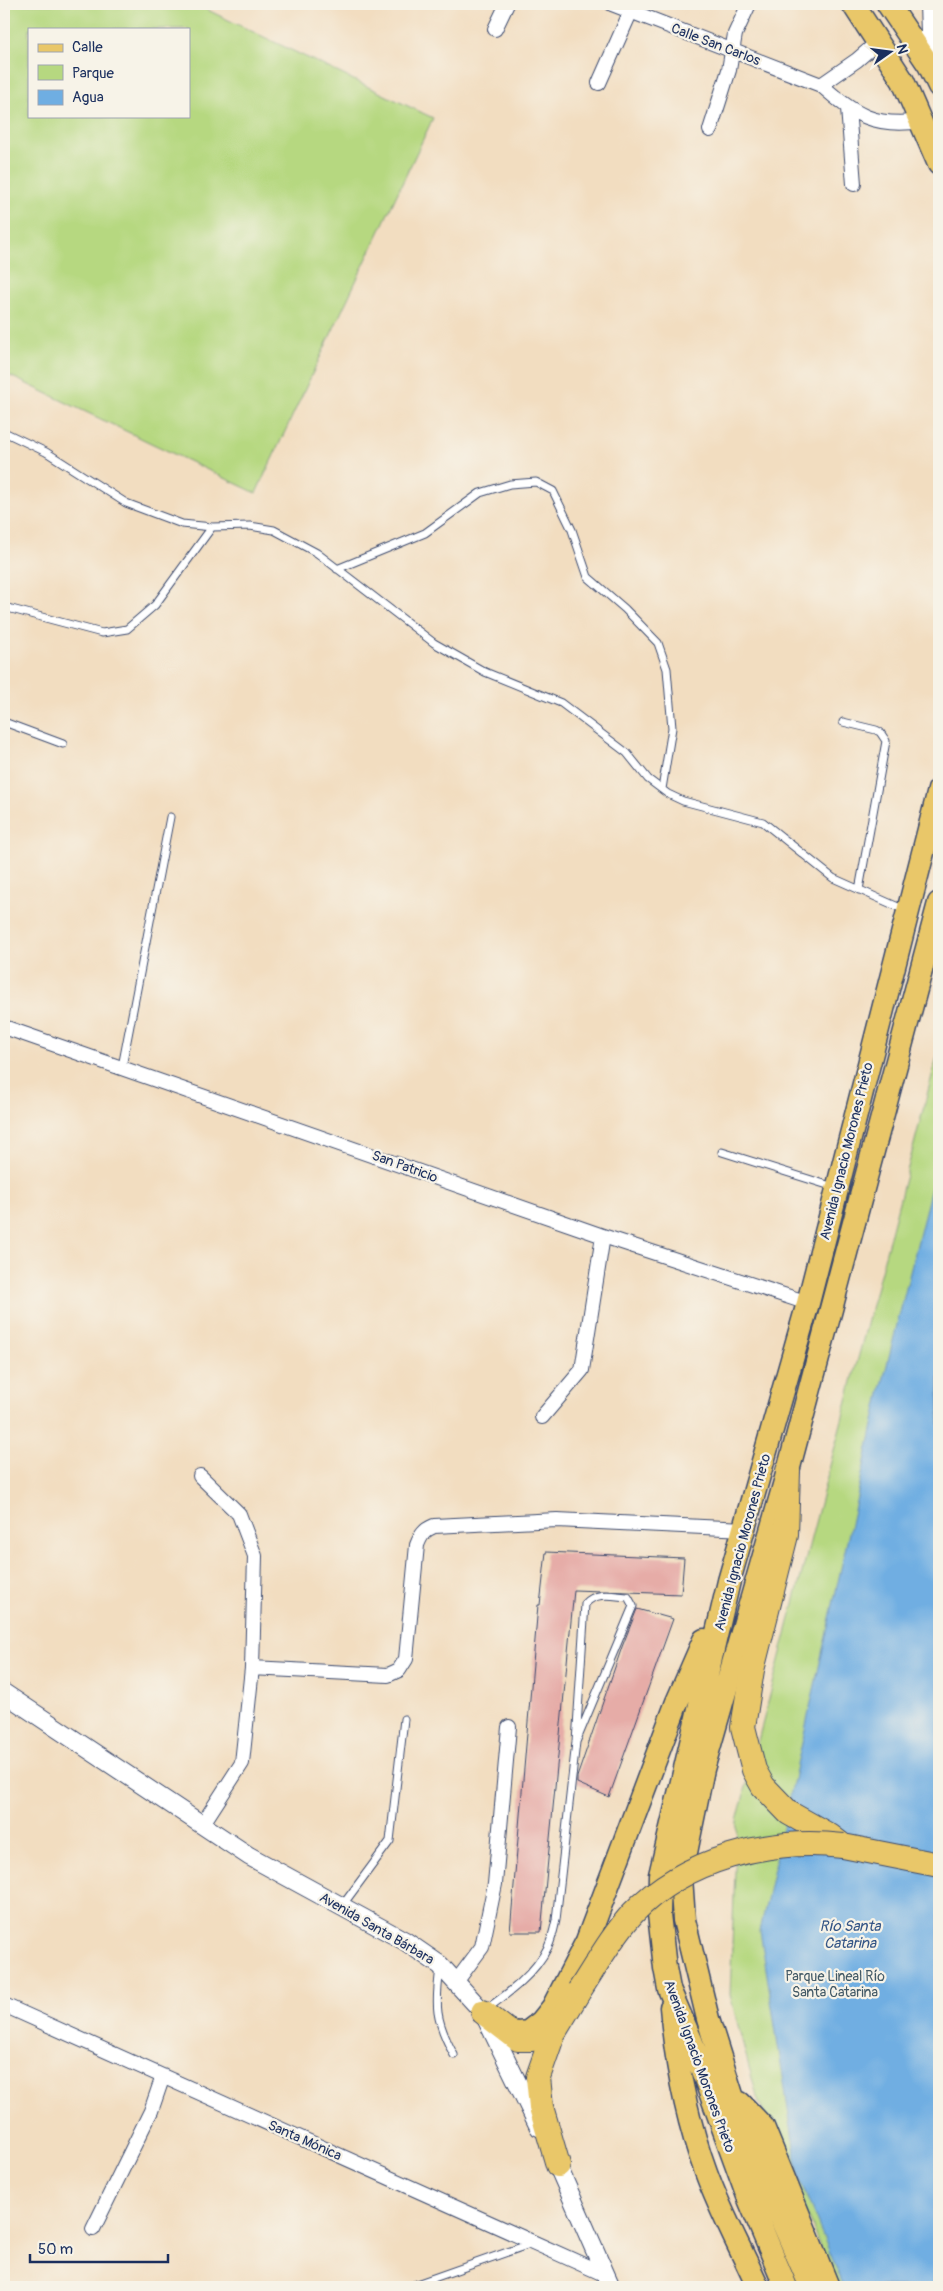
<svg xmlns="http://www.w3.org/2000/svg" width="943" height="2291" font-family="Pangolin,sans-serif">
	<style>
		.green { fill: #b6d880; stroke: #68846f; fill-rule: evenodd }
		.water { fill: #6faee2; stroke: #456ea0 }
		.building { fill: #e6aca7 }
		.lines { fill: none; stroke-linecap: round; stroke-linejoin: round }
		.service-casing { stroke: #3b496d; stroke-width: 9 }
		.minor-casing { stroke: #3b496d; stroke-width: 16 }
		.tertiary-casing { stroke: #3b496d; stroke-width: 20 }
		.primary-casing { stroke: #3b496d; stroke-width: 25 }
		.trunk-casing { stroke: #3b496d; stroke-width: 26 }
		.service { stroke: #fff; stroke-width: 7 }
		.minor { stroke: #fff; stroke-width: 14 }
		.tertiary { stroke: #fff; stroke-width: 18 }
		.primary { stroke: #e9c769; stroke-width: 22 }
		.trunk { stroke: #e9c769; stroke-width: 24 }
		.trunk-bridge-casing { stroke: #3b496d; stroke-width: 26; stroke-linecap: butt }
		.trunk-bridge { stroke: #e9c769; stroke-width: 24 }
		.labels { text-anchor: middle; stroke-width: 4.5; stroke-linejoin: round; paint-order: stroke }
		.street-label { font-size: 14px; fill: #1b2f5e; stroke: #f7f3e8 }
		.park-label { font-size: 14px; fill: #425966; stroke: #f7f3e8 }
		.water-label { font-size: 15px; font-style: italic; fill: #345586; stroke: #f7f3e8 }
	</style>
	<rect width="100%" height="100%" fill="#f7f3e8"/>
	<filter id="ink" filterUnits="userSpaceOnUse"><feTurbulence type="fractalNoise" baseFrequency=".02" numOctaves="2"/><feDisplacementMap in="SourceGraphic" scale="10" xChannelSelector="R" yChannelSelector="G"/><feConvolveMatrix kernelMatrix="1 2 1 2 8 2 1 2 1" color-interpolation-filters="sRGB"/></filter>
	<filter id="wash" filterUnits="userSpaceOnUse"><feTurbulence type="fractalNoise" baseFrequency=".0096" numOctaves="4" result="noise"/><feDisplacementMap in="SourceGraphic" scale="20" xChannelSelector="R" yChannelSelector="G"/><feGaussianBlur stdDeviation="1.12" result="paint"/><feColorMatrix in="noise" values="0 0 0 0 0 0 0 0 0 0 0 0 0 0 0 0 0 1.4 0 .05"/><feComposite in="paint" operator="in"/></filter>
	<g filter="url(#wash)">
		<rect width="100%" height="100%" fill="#f2ddc0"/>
		<path class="green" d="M4,4H195L433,118L256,493L4,373ZM29,29H189V116H29Z
			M939,1049V2287H837L757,2097L730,1995L737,1821Z"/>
		<path class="water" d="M939,1156V2287H844L799,2178L760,1931L882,1385Z"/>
		<g id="blocks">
			<path class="building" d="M546,1552L684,1558L681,1594L574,1590L541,1932H510L538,1605H540Z
				M637,1609L673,1619L609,1797L577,1783V1777L622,1647Z"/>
		</g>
	</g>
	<g filter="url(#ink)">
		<use href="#blocks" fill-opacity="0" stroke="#3b496d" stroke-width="1"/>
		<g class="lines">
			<defs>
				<path id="service" d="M4,432L46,452L126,503L182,524L212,527L250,526L274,530L317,553L434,643L485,672L561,703L627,753L648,779L668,794L683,801L763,822L833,878L905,910
					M337,569L425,533L480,493L510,484L536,482L553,491L572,530L588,577L625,609L658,643L667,669L672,728L662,789
					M4,607L102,633L127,629L155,605L212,527
					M4,722L63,744
					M843,722L876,730L880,732L886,741L859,890
					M122,1067L170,817
					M722,1152L834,1187
					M342,1906L390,1841L404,1719
					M440,1968C435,2006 435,2020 454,2055
					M485,2010C509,1993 535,1974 548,1947C552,1939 554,1929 556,1920L576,1742L585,1604C596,1591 613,1596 628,1597L633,1606L576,1742
					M408,2287L533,2243"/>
				<path id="minor" d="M612,4L821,85C855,115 874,128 922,121
					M927,4L929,62
					M495,29L507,4
					M599,83L634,4
					M821,85L857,60L879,41
					M848,108L854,184
					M710,130L729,70L735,34L749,4
					M4,1027L603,1236L808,1303
					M542,1417L582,1370L603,1236
					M200,1476L239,1514L255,1556L252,1668L242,1763L202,1825
					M252,1668L388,1675L399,1670L406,1659L417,1545C421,1535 424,1530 434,1526L557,1520L745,1529
					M456,1982L482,1947L495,1884L509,1727
					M4,2005L606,2275
					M93,2229L151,2111L163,2076"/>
				<path id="tertiary" d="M4,1693L249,1856L405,1941L440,1965L483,2012L539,2127
					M553,2155L611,2287"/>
				<path id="primary" d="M853,4L903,81L939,164
					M888,4L929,65L939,86
					M671,2007C676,2064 686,2118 706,2172C720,2211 741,2249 758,2287
					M508,2031L517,2033L528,2032L541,2022L553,2007L587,1941L677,1702L704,1640
					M740,2103L763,2127L828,2287
					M786,2287L749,2199L691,2040L669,1989L665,1968L659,1914L660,1875L729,1581L808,1303L939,790
					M811,2287L770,2193L732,2095L708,2019L684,1920L681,1877L703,1769L788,1471L939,903"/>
				<path id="trunk" d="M788,1471L786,1535L752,1670L743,1727L754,1770L763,1786L789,1813L830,1836L843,1846L939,1865
					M483,2012L518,2039H531L553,2034
					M558,2165L541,2107L538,2077L553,2034L579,1991"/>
			</defs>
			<use href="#service" class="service-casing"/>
			<use href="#minor" class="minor-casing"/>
			<use href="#tertiary" class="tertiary-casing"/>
			<use href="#primary" class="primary-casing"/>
			<use href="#trunk" class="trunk-casing"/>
			<use href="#service" class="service"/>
			<use href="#minor" class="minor"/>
			<use href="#tertiary" class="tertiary"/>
			<use href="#primary" class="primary"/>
			<use href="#trunk" class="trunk"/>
			<defs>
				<path id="trunk-bridge" d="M579,1991C596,1965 612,1936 633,1913C684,1859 771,1837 843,1846"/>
			</defs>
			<use href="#trunk-bridge" class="trunk-bridge-casing"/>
			<use href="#trunk-bridge" class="trunk-bridge"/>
		</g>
	</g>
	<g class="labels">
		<g class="street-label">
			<text transform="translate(716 44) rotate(21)" y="5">Calle San Carlos</text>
			<text transform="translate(846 1151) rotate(-76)" y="5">Avenida Ignacio Morones Prieto</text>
			<text transform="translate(405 1166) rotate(20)" y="5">San Patricio</text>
			<text transform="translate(742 1542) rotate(-75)" y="5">Avenida Ignacio Morones Prieto</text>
			<text transform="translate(377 1928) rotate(30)" y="5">Avenida Santa Bárbara</text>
			<text transform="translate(700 2066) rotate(70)" y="5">Avenida Ignacio Morones Prieto</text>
			<text transform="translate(305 2140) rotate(24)" y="5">Santa Mónica</text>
		</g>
		<g class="park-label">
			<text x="835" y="1981">Parque Lineal Río<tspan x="835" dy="16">Santa Catarina</tspan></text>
		</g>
		<g class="water-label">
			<text x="850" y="1931">Río Santa<tspan x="850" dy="17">Catarina</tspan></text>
		</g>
	</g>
	<rect width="943" height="2291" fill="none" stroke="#f7f3e8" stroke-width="20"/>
	<rect x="28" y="28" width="162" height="90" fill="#f7f3e8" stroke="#9fa5b1"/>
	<rect x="38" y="44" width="25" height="8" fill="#e9c769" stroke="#9fa5b1"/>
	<text x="72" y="52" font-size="15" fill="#1b2f5e">Calle</text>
	<rect x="38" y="65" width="25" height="15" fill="#b6d880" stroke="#9fa5b1"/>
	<text x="72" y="78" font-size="15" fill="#1b2f5e">Parque</text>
	<rect x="38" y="90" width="25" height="15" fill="#6faee2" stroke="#9fa5b1"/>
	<text x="72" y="102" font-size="15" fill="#1b2f5e">Agua</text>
	<g transform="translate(890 52) rotate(76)" stroke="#f7f3e8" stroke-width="4" paint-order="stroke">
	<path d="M0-4L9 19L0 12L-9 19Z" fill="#1b2f5e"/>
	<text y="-8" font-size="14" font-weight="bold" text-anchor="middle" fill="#1b2f5e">N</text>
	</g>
	<path d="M30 2254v8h138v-8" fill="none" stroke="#1b2f5e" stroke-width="2.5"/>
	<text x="38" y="2254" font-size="15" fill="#1b2f5e" stroke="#f7f3e8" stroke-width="4" paint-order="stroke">50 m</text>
</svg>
